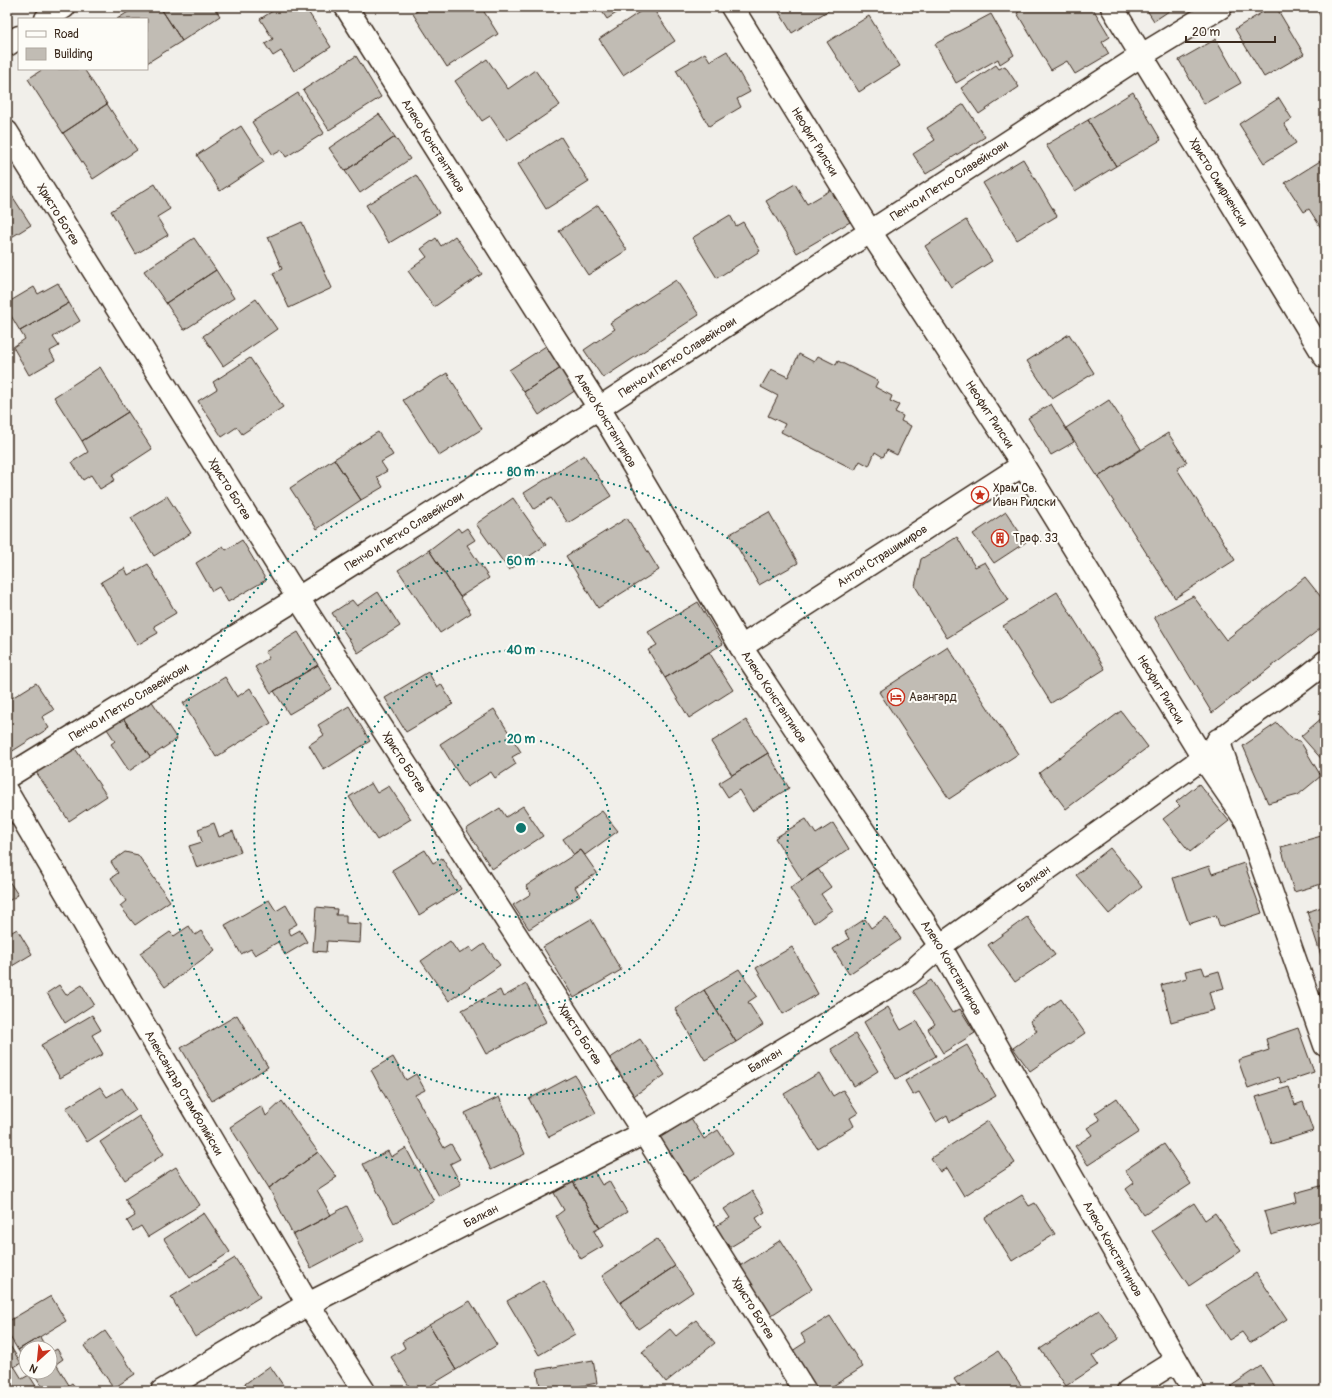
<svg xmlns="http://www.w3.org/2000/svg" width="1332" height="1398" font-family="Pangolin,sans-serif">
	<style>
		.building { fill: #c1bcb4; stroke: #3b2a1e }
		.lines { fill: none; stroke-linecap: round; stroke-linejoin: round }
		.street-casing { stroke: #3b2a1e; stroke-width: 25 }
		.street { stroke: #fdfcf7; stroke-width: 22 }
		.ring { fill: none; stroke: #0f766e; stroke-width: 2; stroke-dasharray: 2 4 }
		.labels { text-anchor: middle; stroke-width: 4; stroke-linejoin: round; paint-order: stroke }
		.street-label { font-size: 12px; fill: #3b2a1e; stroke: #fdfcf7 }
		.poi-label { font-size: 12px; fill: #3b2a1e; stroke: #fdfcf7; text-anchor: start }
		.centre { fill: #0f766e; stroke: #fdfcf7; stroke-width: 2 }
		.ring-label { font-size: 12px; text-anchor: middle; font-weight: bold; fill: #0f766e; stroke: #fdfcf7; stroke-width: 4; stroke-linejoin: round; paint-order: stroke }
	</style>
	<rect width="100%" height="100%" fill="#f1efea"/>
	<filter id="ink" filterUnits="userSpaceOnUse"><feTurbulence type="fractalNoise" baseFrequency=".025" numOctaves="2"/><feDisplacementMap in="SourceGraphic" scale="8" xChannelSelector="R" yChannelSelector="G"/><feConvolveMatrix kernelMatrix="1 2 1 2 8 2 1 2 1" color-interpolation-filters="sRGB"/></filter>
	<g filter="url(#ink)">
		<path class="building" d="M136,7H160L182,41L147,63V19H117Z
			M160,7H214L220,16L182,41Z
			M279,7H305L331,47L294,71L281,51L273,56L265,44L273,39L260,19Z
			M423,7H481L498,34L447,67L413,14Z
			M599,7H626L607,19Z
			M647,7H652L675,41L623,75L599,39Z
			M776,7H834L792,33Z
			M1027,7H1092L1110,37L1102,42L1109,54L1075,74L1067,61L1051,70L1017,13Z
			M1145,7H1175L1154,21Z
			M1271,7H1276L1304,54L1264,77L1235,29Z
			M1315,7H1325V24Z
			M991,14L1014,55L1000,64L998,59L956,83L935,44Z
			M869,16L900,66L859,92L827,42Z
			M1216,39L1241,83L1204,104L1179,60Z
			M727,51L750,92L737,99L741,107L709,126L676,70L705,53L710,61Z
			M356,56L381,97L329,130L303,90Z
			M487,59L508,89L535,70L560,105L507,141L490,116L482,121L455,81Z
			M996,65L999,69L1005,66L1019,87L979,114L961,88Z
			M43,69H84L107,104L63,133L28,79Z
			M1133,92L1161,140L1116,166L1088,120Z
			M298,93L324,133L286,157L282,150L273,155L252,122Z
			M1279,98L1292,119L1284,124L1296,143L1264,163L1239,124Z
			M107,104L137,150L93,179L63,133Z
			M964,104L985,137L926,174L913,154L935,140L927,128Z
			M379,114L395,137L345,171L329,148Z
			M1088,120L1116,166L1075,191L1046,145Z
			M241,126L264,162L220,191L197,155Z
			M395,137L410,159L360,193L345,171Z
			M561,137L589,182L546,209L518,164Z
			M1325,158V234L1309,209L1304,212L1285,183Z
			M1023,159L1057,216L1017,240L983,183Z
			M416,175L439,213L389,243L366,205Z
			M155,184L170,209L157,217L168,235L136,254L111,211Z
			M795,184L807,204L831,190L850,222L797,253L766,201Z
			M7,188L31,225L7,240Z
			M598,205L627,250L588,275L559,231Z
			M730,215L736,226L743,222L760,251L717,278L692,238Z
			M966,220L992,261L951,287L925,246Z
			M302,222L332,288L289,308L273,273L282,269L268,237Z
			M455,236L482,274L434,307L408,271L427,257L421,249L436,238L441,246Z
			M194,238L216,270L166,303L144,271Z
			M216,270L234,298L184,330L166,303Z
			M676,280L699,315L603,378L584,350L615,329L610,323Z
			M58,283L69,303L20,331L7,309V303L34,287L38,294Z
			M256,299L277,329L223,366L203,336Z
			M69,303L80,321L53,337L59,346L50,351L55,360L29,375L13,347L25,339L20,331Z
			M1069,334L1094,373L1052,399L1027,361Z
			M546,346L561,368L524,392L509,370Z
			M799,354L814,362L818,356L836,365L838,361L878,381L875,387L892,396L890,401L899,405L895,412L903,416L901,421L911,426L897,455L887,450L883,457L875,452L869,466L860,461L855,470L781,432L785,424L768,416L778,396L761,387L771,369L788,377Z
			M250,358L283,407L242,434L237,427L222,437L198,401L217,389L213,382Z
			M100,367L128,412L82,441L54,397Z
			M561,368L576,390L539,415L524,392Z
			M447,373L482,429L439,456L403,400Z
			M1109,400L1141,449L1098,477L1066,428Z
			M1051,404L1074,442L1051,455L1028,418Z
			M128,412L152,449L112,475L115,480L100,489L91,475L83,480L72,462L88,452L82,441Z
			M378,432L393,455L381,462L387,471L377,477L383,487L361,500L334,459Z
			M1168,433L1187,462L1177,469L1235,560L1175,598L1098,477Z
			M584,455L611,496L568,523L551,498L534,509L524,493Z
			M334,459L361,500L317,529L290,488Z
			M167,496L191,533L154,556L131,518Z
			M513,498L546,545L509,570L476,524Z
			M769,512L798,563L759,585L730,534Z
			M1006,512L1026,542L994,563L973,534Z
			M627,518L659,570L598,608L566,556Z
			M458,528L461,532L467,528L475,540L467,545L489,578L460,597L429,550Z
			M957,537L975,567L985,562L1009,600L947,638L915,586L921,559Z
			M242,540L266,580L228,602L219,587L212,591L196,563L223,546L226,550Z
			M429,550L471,613L440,633L398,570Z
			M148,564L176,613L154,626L158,633L137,645L101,582L125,568L128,575Z
			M1305,577L1325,602V625L1212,713L1154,617L1193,596L1226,640Z
			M378,592L400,626L358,653L332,613L352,600L357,606Z
			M1057,592L1105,669L1051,703L1003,626Z
			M698,602L723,644L665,678L648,650L657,645L648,632Z
			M298,632L318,665L271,693L255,667L269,658L265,652Z
			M948,647L1018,754L949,799L879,692Z
			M709,652L733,690L689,718L665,678Z
			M318,665L332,689L289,714L274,691Z
			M428,672L437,687L441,684L453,704L406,732L385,698Z
			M225,677L237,697L250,688L271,723L216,757L183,703Z
			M36,683L54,710L42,717L49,728L11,752L7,745V701Z
			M151,700L177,739L150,757L123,718Z
			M349,706L370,741L324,770L309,745L324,735L318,725Z
			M494,709L521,752L512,757L516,764L495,778L491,772L467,787L440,744Z
			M1121,711L1148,747L1066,809L1039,773Z
			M1323,717L1325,719V763L1301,736Z
			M123,718L150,757L129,771L111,744L115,741L107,729Z
			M746,720L768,753L732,775L711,742Z
			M1277,723L1293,740L1300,741L1321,776L1298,795L1268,803L1243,746Z
			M74,747L107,796L69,821L36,772Z
			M768,753L789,788L752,811L739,790L728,797L719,783Z
			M371,783L377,793L389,786L411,819L377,840L349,797Z
			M1199,784L1229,821L1190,852L1163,819L1180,806L1176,802Z
			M523,806L543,836L492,869L466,829L500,808L506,817Z
			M602,811L618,831L585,855L581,850L574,855L563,839Z
			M806,819L816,834L833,823L849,849L802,880L775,838Z
			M214,823L219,837L233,831L241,852L197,868L189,846L202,842L198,829Z
			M1325,835V883L1294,892L1281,847Z
			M1110,848L1142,887L1109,914L1076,875Z
			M425,850L433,863L442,858L461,889L419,915L392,870Z
			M581,850L597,873L575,887L580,896L529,929L513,905L531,894L526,886Z
			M125,852L138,855L170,901L135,925L120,906L126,901L111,878L118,873L111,862Z
			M1244,863L1262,913L1220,927L1216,915L1189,924L1173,878L1209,866L1212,874Z
			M818,869L831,887L821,894L832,910L814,923L790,888Z
			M7,878L18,895L7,902Z
			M269,900L276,911L286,905L297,924L288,929L291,935L300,930L307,942L285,955L278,942L255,955L251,949L241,954L225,925Z
			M1325,906V968L1307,912Z
			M316,907L337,909L336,915H346V923L361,924L360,943L327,941L326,952L313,951Z
			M886,917L901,939L849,974L833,949L849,939L845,932L865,919L871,928Z
			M1027,917L1055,955L1015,982L988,945Z
			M591,919L621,970L574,998L543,947Z
			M189,926L195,935L201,931L215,950L165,987L140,953L170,932L174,936Z
			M17,929L32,954L7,969V935Z
			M450,941L459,954L470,947L473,952L484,944L500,965L449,1001L421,961Z
			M792,947L818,994L783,1014L756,968Z
			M1202,967L1205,975L1219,971L1224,988L1209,992L1214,1010L1171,1022L1161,985L1187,978L1185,971Z
			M739,969L757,996L748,1002L763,1025L736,1042L704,990Z
			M931,980L952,1013L960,1009L975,1033L943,1053L928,1029L935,1024L913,991Z
			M526,984L546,1022L486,1054L462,1010L500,990L503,997Z
			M59,985L66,995L82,985L94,1004L65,1023L47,993Z
			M704,990L736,1042L705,1060L675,1009Z
			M1061,999L1085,1033L1030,1071L1013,1048L1037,1031L1030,1021Z
			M888,1007L901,1030L917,1021L936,1056L896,1079L864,1022Z
			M92,1015L101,1030L92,1035L103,1054L60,1078L41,1045Z
			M237,1015L268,1067L212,1101L181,1048Z
			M1298,1028L1314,1072L1281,1083L1279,1077L1248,1088L1238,1060L1269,1050L1266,1039Z
			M855,1034L878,1071L854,1086L831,1049Z
			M640,1039L665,1075L632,1097L607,1060Z
			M967,1045L996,1096L950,1122L947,1115L936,1122L919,1092L913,1095L905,1081Z
			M393,1057L406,1080L416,1074L425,1090L415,1095L444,1148L451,1144L460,1159L450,1164L461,1184L439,1196L371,1070Z
			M819,1073L833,1096L843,1090L858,1113L850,1118L854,1126L817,1148L784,1094Z
			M575,1075L596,1113L549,1137L529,1099Z
			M100,1087L107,1097L122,1088L136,1110L87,1142L66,1108Z
			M1289,1087L1295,1105L1303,1102L1313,1131L1272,1144L1256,1097Z
			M499,1097L525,1154L491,1170L465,1113Z
			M1117,1098L1139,1132L1088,1165L1075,1146L1092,1135L1087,1128L1100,1120L1095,1113Z
			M282,1101L318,1152L269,1188L230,1127L262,1106L266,1116Z
			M139,1116L164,1154L125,1180L100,1142Z
			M691,1118L704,1139L718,1130L733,1153L688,1182L659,1138Z
			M988,1121L1015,1163L964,1196L947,1168L940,1172L931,1158Z
			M1164,1144L1191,1184L1144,1215L1126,1189L1134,1183L1125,1170Z
			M406,1148L434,1201L394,1223L363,1164L388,1151L391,1157Z
			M318,1152L337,1177L317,1190L331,1215L293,1235L269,1188Z
			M176,1167L200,1205L148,1237L141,1226L133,1231L127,1221L135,1216L125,1199Z
			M593,1170L602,1185L609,1181L627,1212L600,1228L573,1182Z
			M573,1182L600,1228L594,1231L603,1246L581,1259L556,1216L564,1210L554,1193Z
			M1324,1185L1325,1219L1271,1235L1264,1211L1297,1202L1295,1193Z
			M752,1191L765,1212L756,1218L762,1228L727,1249L714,1227L730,1218L724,1209Z
			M1022,1195L1029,1206L1035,1203L1055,1234L1012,1261L985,1218Z
			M1194,1203L1205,1220L1215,1213L1241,1251L1189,1286L1152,1231Z
			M347,1206L364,1240L311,1268L293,1235Z
			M204,1213L230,1252L190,1278L164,1239Z
			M657,1239L675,1266L620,1303L602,1276Z
			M781,1240L812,1289L770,1316L738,1267Z
			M235,1258L260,1297L195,1337L171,1297Z
			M675,1266L693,1292L638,1329L620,1303Z
			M1256,1273L1287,1319L1250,1343L1242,1332L1229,1340L1206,1306Z
			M543,1280L575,1334L539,1355L507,1301Z
			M51,1296L66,1321L18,1350L7,1332V1322Z
			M470,1301L497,1345L456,1370L429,1325Z
			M1099,1310L1119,1339L1092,1356L1098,1365L1066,1386L1040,1349Z
			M830,1316L863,1367L825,1391H814L789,1353L806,1342L801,1334Z
			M696,1320L715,1343L666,1382L642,1352L670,1329L676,1336Z
			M429,1325L456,1370L421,1391H412L391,1357L405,1348L402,1342Z
			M105,1331L135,1374L114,1388L84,1346Z
			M40,1337L46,1348H26V1362L18,1350Z
			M7,1341L21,1363L7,1371Z
			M57,1349L63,1359L56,1364L69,1385L59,1391H45L33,1372H50V1353Z
			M998,1351L1025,1391H962L954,1379Z
			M593,1360L597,1383L556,1391H541L537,1370Z
			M14,1366L22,1379L29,1375L39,1391H7V1371Z
			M270,1366L287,1391H235Z
			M1261,1366L1277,1391H1235L1231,1386Z
			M72,1383L78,1391H59L69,1385Z"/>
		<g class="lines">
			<defs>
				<g id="street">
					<path id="s1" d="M346,7L599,408L741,647L940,946L1194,1391"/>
					<path id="s2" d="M732,7L871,233L1023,465L1203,758L1247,822"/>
					<path id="s3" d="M1112,7L1325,357"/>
					<path d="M46,19L64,7"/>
					<path d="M7,45L19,37"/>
					<path id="s4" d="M7,132L298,598L644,1133L805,1391"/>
					<path id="s5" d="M741,647L1023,465"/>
					<path d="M1218,740L1325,1045"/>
					<path id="s6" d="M7,777L298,598L599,408L1142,55L1221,7"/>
					<path id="s7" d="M7,792L308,1304L364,1391"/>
					<path id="s8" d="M162,1391L308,1304L644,1133L909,974L940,946L1203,758C1237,718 1287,697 1325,662"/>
					<path d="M1128,1391L1176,1361"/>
				</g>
			</defs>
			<use href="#street" class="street-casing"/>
			<use href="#street" class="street"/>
		</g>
	</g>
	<g class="ring">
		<circle cx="521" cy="828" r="89"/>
		<circle cx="521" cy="828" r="178"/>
		<circle cx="521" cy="828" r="267"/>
		<circle cx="521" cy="828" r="356"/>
	</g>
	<defs>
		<symbol id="sight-ring" viewBox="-11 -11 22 22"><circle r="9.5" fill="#fdfcf7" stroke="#c8321e" stroke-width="1.5"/><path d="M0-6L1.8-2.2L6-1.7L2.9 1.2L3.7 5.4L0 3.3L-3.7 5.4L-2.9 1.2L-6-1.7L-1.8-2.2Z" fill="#c8321e"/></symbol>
		<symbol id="building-ring" viewBox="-11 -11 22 22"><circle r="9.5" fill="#fdfcf7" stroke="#c8321e" stroke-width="1.5"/><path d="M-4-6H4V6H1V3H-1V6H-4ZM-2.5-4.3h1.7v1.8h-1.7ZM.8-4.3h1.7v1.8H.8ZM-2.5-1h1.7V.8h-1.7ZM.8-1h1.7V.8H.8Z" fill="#c8321e"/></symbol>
		<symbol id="hotel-ring" viewBox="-11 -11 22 22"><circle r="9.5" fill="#fdfcf7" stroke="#c8321e" stroke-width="1.5"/><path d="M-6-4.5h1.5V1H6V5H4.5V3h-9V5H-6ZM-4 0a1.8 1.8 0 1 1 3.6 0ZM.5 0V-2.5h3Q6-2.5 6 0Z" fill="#c8321e"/></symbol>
	</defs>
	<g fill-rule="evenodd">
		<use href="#sight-ring" x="970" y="485" width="20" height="20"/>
		<use href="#building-ring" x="990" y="528" width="20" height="20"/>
		<use href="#hotel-ring" x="886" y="687" width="20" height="20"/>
	</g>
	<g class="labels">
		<g class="street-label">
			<text dy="4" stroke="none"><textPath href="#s2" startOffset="158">Неофит Рилски</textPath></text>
			<text dy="4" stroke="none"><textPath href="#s1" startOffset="164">Алеко Константинов</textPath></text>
			<text dy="4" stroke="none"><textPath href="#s6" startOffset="1115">Пенчо и Петко Славейкови</textPath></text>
			<text dy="4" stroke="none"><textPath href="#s3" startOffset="205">Христо Смирненски</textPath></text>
			<text dy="4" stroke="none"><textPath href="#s4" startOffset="97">Христо Ботев</textPath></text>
			<text dy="4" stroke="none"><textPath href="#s6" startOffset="791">Пенчо и Петко Славейкови</textPath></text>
			<text dy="4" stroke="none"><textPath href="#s2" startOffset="482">Неофит Рилски</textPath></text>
			<text dy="4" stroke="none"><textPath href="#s1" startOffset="488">Алеко Константинов</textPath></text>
			<text dy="4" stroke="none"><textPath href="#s4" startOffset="421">Христо Ботев</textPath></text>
			<text dy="4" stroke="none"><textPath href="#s6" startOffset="467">Пенчо и Петко Славейкови</textPath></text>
			<text dy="4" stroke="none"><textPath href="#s5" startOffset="168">Антон Страшимиров</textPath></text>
			<text dy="4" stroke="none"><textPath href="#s2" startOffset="806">Неофит Рилски</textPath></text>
			<text dy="4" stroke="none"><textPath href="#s1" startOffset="812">Алеко Константинов</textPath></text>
			<text dy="4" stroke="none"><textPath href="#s6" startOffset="143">Пенчо и Петко Славейкови</textPath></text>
			<text dy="4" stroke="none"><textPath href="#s4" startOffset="745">Христо Ботев</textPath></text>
			<text dy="4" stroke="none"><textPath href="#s8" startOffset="1013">Балкан</textPath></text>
			<text dy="4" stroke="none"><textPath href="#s1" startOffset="1136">Алеко Константинов</textPath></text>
			<text dy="4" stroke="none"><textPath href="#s4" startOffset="1069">Христо Ботев</textPath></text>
			<text dy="4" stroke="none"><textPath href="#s8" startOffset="688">Балкан</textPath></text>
			<text dy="4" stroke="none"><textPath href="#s7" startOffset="349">Александър Стамболийски</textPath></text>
			<text dy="4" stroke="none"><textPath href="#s8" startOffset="364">Балкан</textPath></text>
			<text dy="4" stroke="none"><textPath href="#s1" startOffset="1460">Алеко Константинов</textPath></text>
			<text dy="4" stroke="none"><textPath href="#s4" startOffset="1393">Христо Ботев</textPath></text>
		</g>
		<g class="poi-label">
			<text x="993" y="492">Храм Св.<tspan x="993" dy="14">Иван Рилски</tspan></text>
			<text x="1013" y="542">Траф. 33</text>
			<text x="909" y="701">Авангард</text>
		</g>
	</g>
	<circle cx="521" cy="828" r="6" class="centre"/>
	<g class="ring-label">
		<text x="521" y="476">80 m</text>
		<text x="521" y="565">60 m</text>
		<text x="521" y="654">40 m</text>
		<text x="521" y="743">20 m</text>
	</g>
	<rect width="1332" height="1398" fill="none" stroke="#fdfcf7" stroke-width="24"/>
	<rect x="12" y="12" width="1308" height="1374" fill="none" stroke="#3b2a1e" stroke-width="1.5" filter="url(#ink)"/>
	<rect x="18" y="18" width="130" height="52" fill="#fdfcf7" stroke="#afa8a0"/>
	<rect x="26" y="31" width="20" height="6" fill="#fdfcf7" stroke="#afa8a0"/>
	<text x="54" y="38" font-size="12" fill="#3b2a1e">Road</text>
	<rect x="26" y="48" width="20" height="12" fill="#c1bcb4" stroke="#afa8a0"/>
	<text x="54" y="58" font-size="12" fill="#3b2a1e">Building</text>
	<g transform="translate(38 1360) rotate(207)"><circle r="19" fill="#fdfcf7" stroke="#afa8a0"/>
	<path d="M0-3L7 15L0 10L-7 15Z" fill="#c8321e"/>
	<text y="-6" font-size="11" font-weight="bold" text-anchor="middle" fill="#3b2a1e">N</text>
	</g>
	<path d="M1186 36v6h89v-6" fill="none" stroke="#3b2a1e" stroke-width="2"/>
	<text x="1192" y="36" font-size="12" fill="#3b2a1e" stroke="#fdfcf7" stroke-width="3" paint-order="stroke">20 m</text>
</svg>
